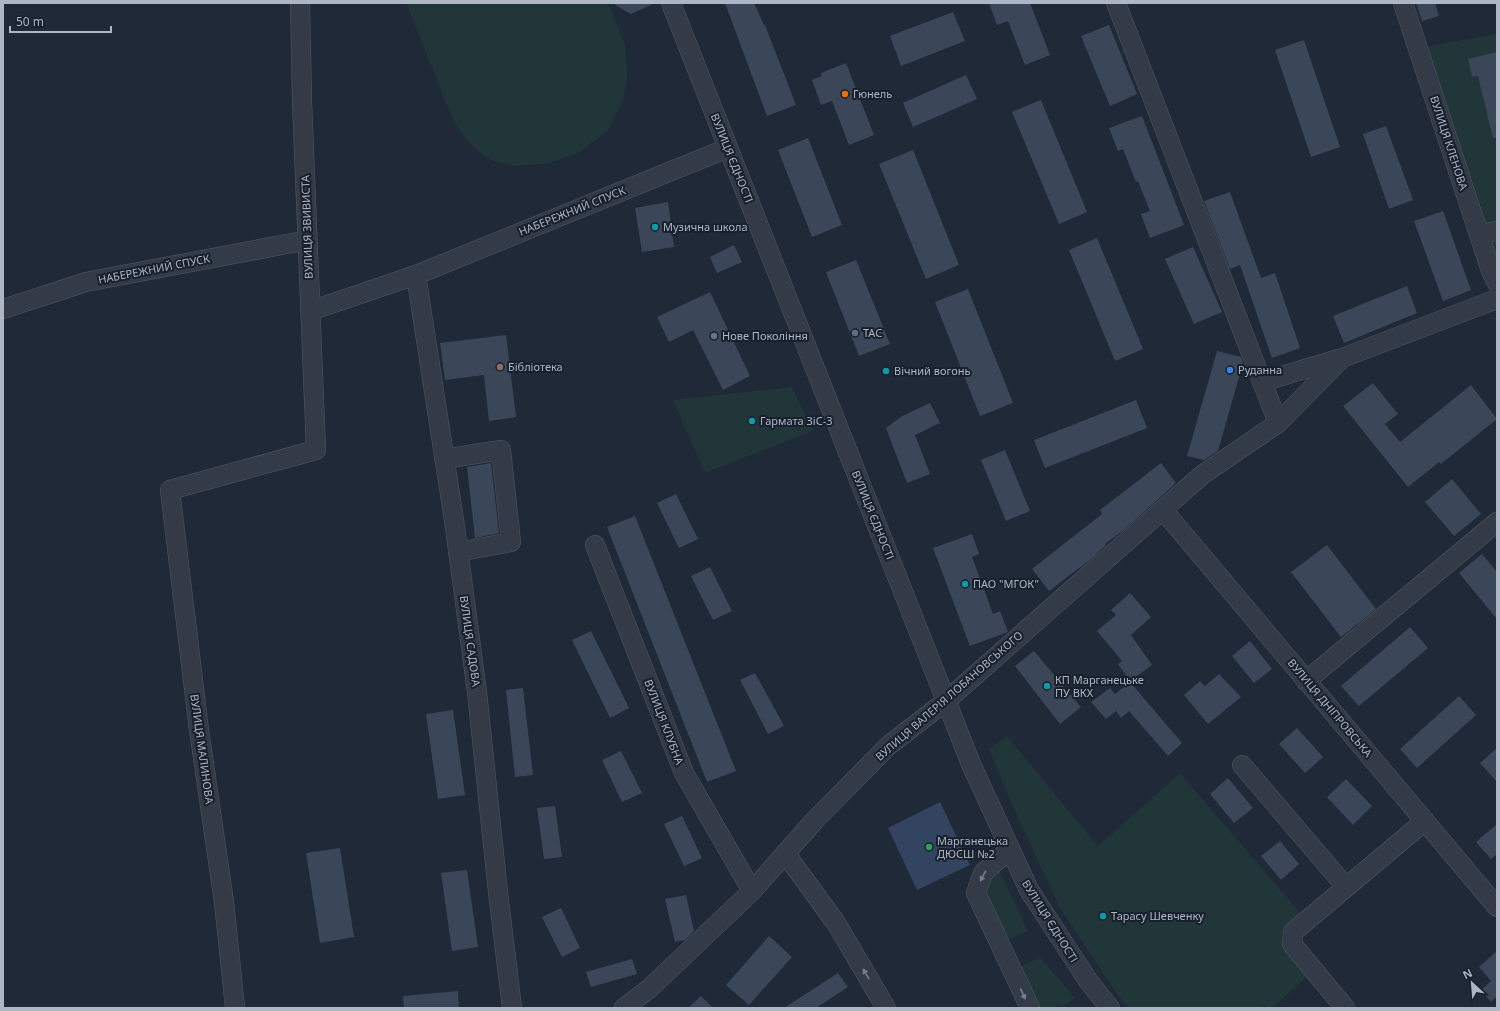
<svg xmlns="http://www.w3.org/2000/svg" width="1500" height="1011" font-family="'Noto Sans',sans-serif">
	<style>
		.green { fill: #213639 }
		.water { fill: #324460 }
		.building { fill: #3b4758 }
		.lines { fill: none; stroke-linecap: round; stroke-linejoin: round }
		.minor-casing { stroke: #505966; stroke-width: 20 }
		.minor { stroke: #333b48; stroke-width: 19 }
		.oneway { fill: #767f8d }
		.food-dot { fill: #e8710a; stroke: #18202d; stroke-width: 1.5 }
		.culture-dot { fill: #0f9aa8; stroke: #18202d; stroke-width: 1.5 }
		.service-dot { fill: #5c6f8a; stroke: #18202d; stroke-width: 1.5 }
		.worship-dot { fill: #6b7280; stroke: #18202d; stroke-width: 1.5 }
		.education-dot { fill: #8d6e63; stroke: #18202d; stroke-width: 1.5 }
		.shop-dot { fill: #3f7fe0; stroke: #18202d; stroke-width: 1.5 }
		.leisure-dot { fill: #2e9e5b; stroke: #18202d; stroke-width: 1.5 }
		.labels { text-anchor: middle; stroke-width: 4; stroke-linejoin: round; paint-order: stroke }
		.poi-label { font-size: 11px; fill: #adb6c5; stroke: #18202d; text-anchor: start }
		.street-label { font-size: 11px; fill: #adb6c5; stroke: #18202d }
	</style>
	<rect width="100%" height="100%" fill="#1f2938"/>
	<path class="green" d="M406,3H608L625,44L627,76L624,98L608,130L580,152L550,163L515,166L494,161L479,152L466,139L454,122Z
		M1497,34V283L1418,48Z
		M792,387L813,431L705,473L673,400Z
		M1007,736L1098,846L1180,773L1302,915L1286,928L1307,977L1272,1008H1268L1265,1005L1261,1008H1128L1117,994L1060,908L1013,807L989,749Z
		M999,870L1028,931L1005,941L981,891L985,878Z
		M1040,957L1075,998L1062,1007L1059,1004L1054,1008H1040L1020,967Z"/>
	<path class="water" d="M940,802L970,865L917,890L888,828Z"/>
	<path class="building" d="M612,3H655L631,14Z
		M725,3H754L764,25H765L796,105L767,116Z
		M989,3H1030L1050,55L1025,65L1008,21L997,25Z
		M1416,3H1435L1439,16L1422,21Z
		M953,12L965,41L901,66L890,36Z
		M1109,25L1137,94L1110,106L1081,36Z
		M1304,40L1340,147L1311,157L1275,50Z
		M1497,52V138H1493L1478,76L1472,77L1468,59Z
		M846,63L874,135L849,145L832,101L821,105L812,80L822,76L821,73Z
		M966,75L977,99L913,127L903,103Z
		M1041,100L1087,212L1059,224L1012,112Z
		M1142,116L1184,225L1150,238L1141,214L1150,211L1138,181L1136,182L1123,149L1118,151L1109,128Z
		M1386,126L1413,200L1389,209L1363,134Z
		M808,138L842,225L812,237L778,150Z
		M913,150L959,265L926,279L879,164Z
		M1230,192L1261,278L1275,273L1300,348L1272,358L1240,265L1230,269L1204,201Z
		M668,202L674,247L642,252L635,208Z
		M1443,211L1471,290L1443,301L1414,221Z
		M1097,238L1143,349L1115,361L1069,250Z
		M734,245L742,262L717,273L710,257Z
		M1193,247L1222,312L1194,324L1165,259Z
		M856,260L890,344L859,356L826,272Z
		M1407,286L1417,313L1344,343L1333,316Z
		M968,289L1013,403L980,416L935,302Z
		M710,292L750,376L723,390L693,330L669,342L657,317Z
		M506,335L516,417L489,421L484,375L445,380L440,343Z
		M1217,351L1241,357L1243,363L1218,451L1204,460L1187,456Z
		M1373,383L1398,414L1385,424L1400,442L1471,385L1497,419L1441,464L1439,462L1408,487L1343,406Z
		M1136,400L1147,428L1045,468L1034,440Z
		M930,403L940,423L915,435L930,474L907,483L886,428L902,416Z
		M1005,450L1030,511L1006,521L981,460Z
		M491,463L499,533L475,538L467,467Z
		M1161,463L1176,483L1125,529L1105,544L1106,545L1091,559L1049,591L1032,569L1102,514L1100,510Z
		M1452,479L1481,514L1454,536L1425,502Z
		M676,494L698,539L679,548L657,503Z
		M635,516L736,771L707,782L607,527Z
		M972,534L979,554L972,557L993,614L1000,611L1008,632L970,646L933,548Z
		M1327,545L1376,609L1341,637L1291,572Z
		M1482,554L1497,572V619L1459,573Z
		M710,567L732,611L713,620L691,576Z
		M1130,593L1151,617L1131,635L1152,665L1130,681L1118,664L1122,661L1097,631L1116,615L1111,610Z
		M1410,627L1428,648L1359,706L1341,686Z
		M591,631L629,708L610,718L572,640Z
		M1250,641L1272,669L1254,683L1232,656Z
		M1034,651L1081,707L1060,724L1015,666Z
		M755,673L784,726L768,734L740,680Z
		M1219,674L1241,697L1208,724L1184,695L1200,681L1205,686Z
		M1130,682L1182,743L1168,756L1129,711L1121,718L1116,711L1106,719L1091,702L1110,688L1115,694Z
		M523,688L533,775L515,777L506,690Z
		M1459,696L1476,715L1417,768L1400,749Z
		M453,710L465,795L438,799L426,714Z
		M1297,728L1323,757L1305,773L1279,744Z
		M1497,748V782L1480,763Z
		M621,751L642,793L622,802L602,760Z
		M1228,778L1253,808L1234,823L1210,794Z
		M1346,779L1372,806L1353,825L1327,797Z
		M555,806L562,857L544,859L537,808Z
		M682,816L702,858L684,866L664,824Z
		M1497,824V854L1491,859L1476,842Z
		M1280,841L1299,864L1281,880L1261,856Z
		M340,848L354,937L320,943L306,853Z
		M467,870L478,947L452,951L441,873Z
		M686,895L694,931L685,940L675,942L665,899Z
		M561,908L580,948L562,957L542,917Z
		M769,936L792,957L749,1005L726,985Z
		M1497,951V996L1491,1002L1481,990L1491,981L1479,967Z
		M632,959L637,974L591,987L586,972Z
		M838,973L848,987L816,1008H784Z
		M458,991L459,1008H404L403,996Z
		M701,996L713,1008H688Z"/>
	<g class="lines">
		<defs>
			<path id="minor" d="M671,3L971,764L1029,890L1089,982L1110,1008
				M1116,3L1278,423
				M1403,3L1491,271L1497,283
				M1479,234L1497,231
				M416,275L454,520L477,692L498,892L512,1008
				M3,309L86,282L308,240
				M310,311L416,275L728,148
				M1262,382L1338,359
				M444,459L501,450L511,542L458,552
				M1163,510L1497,907
				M595,545L684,773L752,891
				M1306,681L1497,522
				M1242,765L1346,887
				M1010,849L983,873L976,893L1030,1008
				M785,853L836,923L886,1008
				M235,1008L224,902L199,730L170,490L316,450L302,101L300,3
				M624,1008L650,988L752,891L815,820L888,746L946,701L1202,475L1278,423L1342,358L1497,299
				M1345,1008L1292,944L1293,932L1425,821"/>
		</defs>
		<use href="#minor" class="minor-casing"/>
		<use href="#minor" class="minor"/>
	</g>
	<defs><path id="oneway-solid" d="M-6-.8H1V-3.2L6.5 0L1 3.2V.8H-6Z"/></defs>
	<g class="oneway">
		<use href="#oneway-solid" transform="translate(983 876) rotate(118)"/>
		<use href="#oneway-solid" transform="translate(866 974) rotate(-120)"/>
		<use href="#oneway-solid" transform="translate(1023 994) rotate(65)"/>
	</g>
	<circle class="food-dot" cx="845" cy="94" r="4"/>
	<g class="culture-dot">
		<circle cx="655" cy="227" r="4"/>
		<circle cx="886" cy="371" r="4"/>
		<circle cx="752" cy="421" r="4"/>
		<circle cx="965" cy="584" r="4"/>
		<circle cx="1047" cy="686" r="4"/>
		<circle cx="1103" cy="916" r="4"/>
	</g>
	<circle class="service-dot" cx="855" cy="333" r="4"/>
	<circle class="worship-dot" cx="714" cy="336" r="4"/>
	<circle class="education-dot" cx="500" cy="367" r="4"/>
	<circle class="shop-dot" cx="1230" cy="370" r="4"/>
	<circle class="leisure-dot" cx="929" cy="847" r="4"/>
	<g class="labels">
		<g class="poi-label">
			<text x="853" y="98">Гюнель</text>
			<text x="663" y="231">Музична школа</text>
			<text x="863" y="337">ТАС</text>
			<text x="722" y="340">Нове Покоління</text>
			<text x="508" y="371">Бібліотека</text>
			<text x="1238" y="374">Руданна</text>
			<text x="894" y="375">Вічний вогонь</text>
			<text x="760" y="425">Гармата ЗіС-3</text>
			<text x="973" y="588">ПАО "МГОК"</text>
			<text x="1055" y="684">КП Марганецьке<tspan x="1055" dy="13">ПУ ВКХ</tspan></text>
			<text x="937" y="845">Марганецька<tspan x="937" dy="13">ДЮСШ №2</tspan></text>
			<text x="1111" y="920">Тарасу Шевченку</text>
		</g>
		<g class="street-label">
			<text transform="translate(1449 143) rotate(72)" y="4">ВУЛИЦЯ КЛЕНОВА</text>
			<text transform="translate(732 158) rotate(68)" y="4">ВУЛИЦЯ ЄДНОСТІ</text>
			<text transform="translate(572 211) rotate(-22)" y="4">НАБЕРЕЖНИЙ СПУСК</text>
			<text transform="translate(307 227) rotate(-92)" y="4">ВУЛИЦЯ ЗВИВИСТА</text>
			<text transform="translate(154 269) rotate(-11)" y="4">НАБЕРЕЖНИЙ СПУСК</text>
			<text transform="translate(873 515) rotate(68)" y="4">ВУЛИЦЯ ЄДНОСТІ</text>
			<text transform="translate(470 641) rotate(82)" y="4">ВУЛИЦЯ САДОВА</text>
			<text transform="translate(949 696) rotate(-41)" y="4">ВУЛИЦЯ ВАЛЕРІЯ ЛОБАНОВСЬКОГО</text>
			<text transform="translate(1330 708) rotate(50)" y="4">ВУЛИЦЯ ДНІПРОВСЬКА</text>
			<text transform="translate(664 722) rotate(69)" y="4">ВУЛИЦЯ КЛУБНА</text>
			<text transform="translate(202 749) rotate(82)" y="4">ВУЛИЦЯ МАЛИНОВА</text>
			<text transform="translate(1050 921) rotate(58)" y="4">ВУЛИЦЯ ЄДНОСТІ</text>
		</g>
	</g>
	<rect width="1500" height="1011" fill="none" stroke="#adb6c5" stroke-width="8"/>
	<g transform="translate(1472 983) rotate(334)" stroke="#18202d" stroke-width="3" paint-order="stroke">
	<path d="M0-3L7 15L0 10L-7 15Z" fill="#adb6c5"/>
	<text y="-6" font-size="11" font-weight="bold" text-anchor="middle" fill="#adb6c5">N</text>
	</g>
	<path d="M10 26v6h101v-6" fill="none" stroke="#adb6c5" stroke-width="2"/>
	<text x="16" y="26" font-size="12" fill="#adb6c5" stroke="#18202d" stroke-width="3" paint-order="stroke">50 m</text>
</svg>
